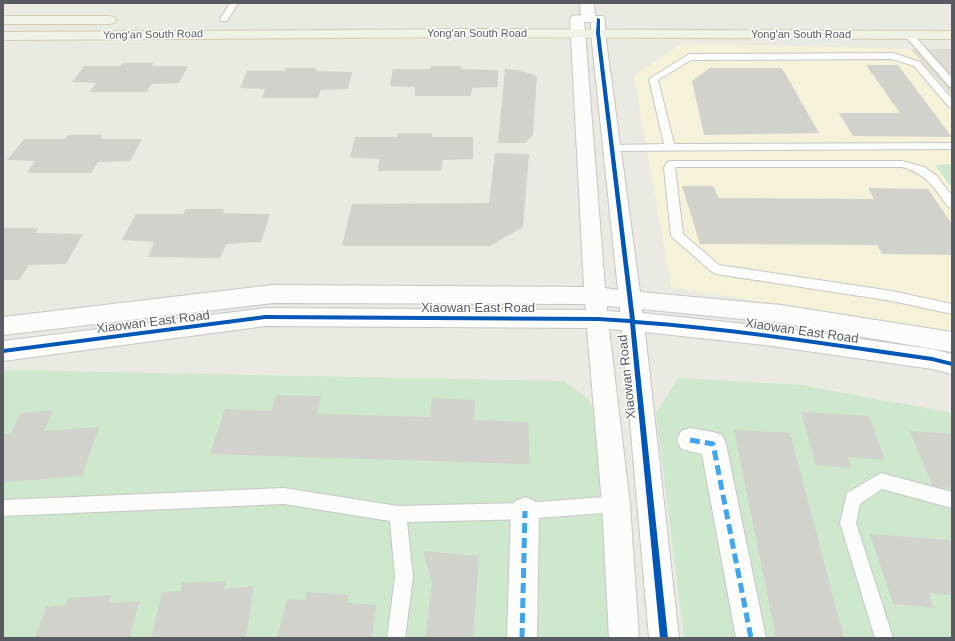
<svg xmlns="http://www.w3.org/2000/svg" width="955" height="641" font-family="Arial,sans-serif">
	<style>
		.commercial { fill: #f6f1d9 }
		.education { fill: #dcdcd2 }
		.green { fill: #cee8cd }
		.building { fill: #d2d2cd }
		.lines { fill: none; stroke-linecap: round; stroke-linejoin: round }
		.lane-casing { stroke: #c6c7c5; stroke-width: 2 }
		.street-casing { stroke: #c6c7c5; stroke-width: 2 }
		.secondary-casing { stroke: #c6c6c5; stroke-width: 2 }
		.primary-casing { stroke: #d4ccae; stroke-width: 2 }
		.lane { fill: #fcfcfb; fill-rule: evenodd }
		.street { fill: #fcfcfb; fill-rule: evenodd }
		.secondary { fill: #fcfcfb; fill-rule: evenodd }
		.primary { fill: #f2f1e5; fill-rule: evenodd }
		.quiet { stroke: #40a5ee; stroke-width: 5; stroke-dasharray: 10 5; stroke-linecap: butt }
		.cycleway-casing { stroke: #fff; stroke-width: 3 }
		.cycleway { fill: #0057b8; fill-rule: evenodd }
		.labels { text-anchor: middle; stroke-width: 3; stroke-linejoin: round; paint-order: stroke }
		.far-street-label { font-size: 11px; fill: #585c62; stroke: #fff }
		.street-label { font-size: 13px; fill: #585c62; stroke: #fff }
	</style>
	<rect width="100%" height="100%" fill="#eae9e2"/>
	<path class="commercial" d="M682,43L911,49L952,95V164L935,165L952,188V333L671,287L634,76Z"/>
	<path class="education" d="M911,49H952V95Z"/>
	<path class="green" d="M952,164V188L935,165Z
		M3,370L564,381L587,398L601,420L613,638H3Z
		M678,378L801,385L952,413V638H684L656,413Z"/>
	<path class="building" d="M123,63H153L152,66H188L179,83L152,84L146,92H90L96,83L72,82L84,66H120Z
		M866,65H898L952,137L853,136L839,113H900Z
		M431,66H461V69L498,70V87L472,88L471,96H415V87L390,86L393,69H430Z
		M286,68H316V71L352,72L348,89L321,90L318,98H262L265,89L240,88L247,71H284Z
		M710,68H782L819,133L704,135L692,81Z
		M505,69L519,70L537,76L533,135L525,143H498Z
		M398,133H432V137H473V159L443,160L441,171H378L379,159L350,158L355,137H397Z
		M68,135H102L101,139H142L130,161L98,162L91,173H27L35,161L7,160L24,139H65Z
		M495,153L529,154L523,227L490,246H342L352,204L489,203Z
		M682,186H713L719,198L874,199L868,188L928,189L952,224V255L882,254L877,245L700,244Z
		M186,209H224L223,213L270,214L261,242L226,244L220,258L148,257L154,242L122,240L136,214H183Z
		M3,228H38L35,233L83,234L66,264L29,265L19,280H3Z
		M276,395L321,396L317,414L430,417L432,398L475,400L474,420L528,422L530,464L210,454L225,409L271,411Z
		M53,410L44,431L99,427L82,476L3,482V434H11L20,413Z
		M801,412L869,416L885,460L848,457L851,468L816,465Z
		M734,430L790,433L844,638H776Z
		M910,431L952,434V488L933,487Z
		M870,534L950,540L952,546V595L929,593L934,608L893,604Z
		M423,551L479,556L473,638H425L432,583Z
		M226,581L224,589L254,586L246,638H151L162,592L181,591L182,583Z
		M306,592L349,595L347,603L376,605L372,638H277L287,599L305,600Z
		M111,595L109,603L139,601L130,638H35L46,607L65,605L68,598Z"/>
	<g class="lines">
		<defs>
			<path id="lane" d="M230,3H238L227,21H221L220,19Z
				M906,33H912L952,78V87L949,86L906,37L905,35Z
				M893,53L920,62L952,99V108L949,107L914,66L892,59L691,60L658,80L674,144L952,143V149L612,151L607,148L612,145L664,144L649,79L689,54Z
				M671,161H902L924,167L936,175L952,196V208L948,207C935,188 925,173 902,167H675L683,234L719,265L892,291L952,304V314L892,301L716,274L712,272L671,236L664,168L667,162Z
				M881,473L952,492V508L882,489L860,504L856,523L893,638H875L840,523L847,493Z
				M284,488L398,506L525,503L616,496L622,498L624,504L622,510L616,512L525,519L407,522L413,577L405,638H387L395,577L390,521L284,504L3,516V500Z"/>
			<path id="street" d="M580,3H594L595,19L593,22H583L581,19Z
				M690,428L713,432L722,435L726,444L766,638H736L702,454L681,449L677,440L681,431Z
				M525,497L535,501L539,511L537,638H507L511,511L515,501Z"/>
			<path id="secondary" d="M577,15L582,16L584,19L605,288L618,290L591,33V19L593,16H603L605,19V33L640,292L781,305L952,332V352L781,323L642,309V313L765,326L932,349L952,354V374L932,369L765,345L645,332L679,638H649L622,330L609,329L630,504L639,638H609L602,504L587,328L265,326L3,361V341L265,308L586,310L585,304L273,303L3,335V317L273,285L584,287L570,19L572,16ZM607,306L620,307V312L607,311Z"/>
			<path id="primary" d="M3,16H109L114,17L116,20L114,23L109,24H3Z
				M478,29L952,31V39L478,37L3,40V32Z"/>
		</defs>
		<use href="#lane" class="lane-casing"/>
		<use href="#street" class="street-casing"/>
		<use href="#secondary" class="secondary-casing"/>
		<use href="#primary" class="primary-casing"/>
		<use href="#lane" class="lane"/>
		<use href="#street" class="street"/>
		<use href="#secondary" class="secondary"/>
		<use href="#primary" class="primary"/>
		<path class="quiet" d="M690,440L713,444L751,638
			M522,638L525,511"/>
		<defs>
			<path id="cycleway" d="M597,18L600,19V33L635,320C734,327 833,343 932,357L952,362V366L932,361C833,347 735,331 635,324L668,638H660L630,323L598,321L265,319L3,353V349L265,315L598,317L630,319L596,33Z"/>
		</defs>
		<use href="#cycleway" class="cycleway-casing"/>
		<use href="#cycleway" class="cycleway"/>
	</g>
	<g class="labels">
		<g class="far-street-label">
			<text x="477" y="37">Yong'an South Road</text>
			<text transform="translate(153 34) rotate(-1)" y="4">Yong'an South Road</text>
			<text x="801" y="38">Yong'an South Road</text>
		</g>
		<g class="street-label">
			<text x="478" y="312">Xiaowan East Road</text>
			<text transform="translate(153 321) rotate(-7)" y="5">Xiaowan East Road</text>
			<text transform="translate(802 330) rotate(8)" y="5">Xiaowan East Road</text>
			<text transform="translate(626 377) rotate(-96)" y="5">Xiaowan Road</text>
		</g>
	</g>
	<rect width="955" height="641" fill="none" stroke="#585c62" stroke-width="8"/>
</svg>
